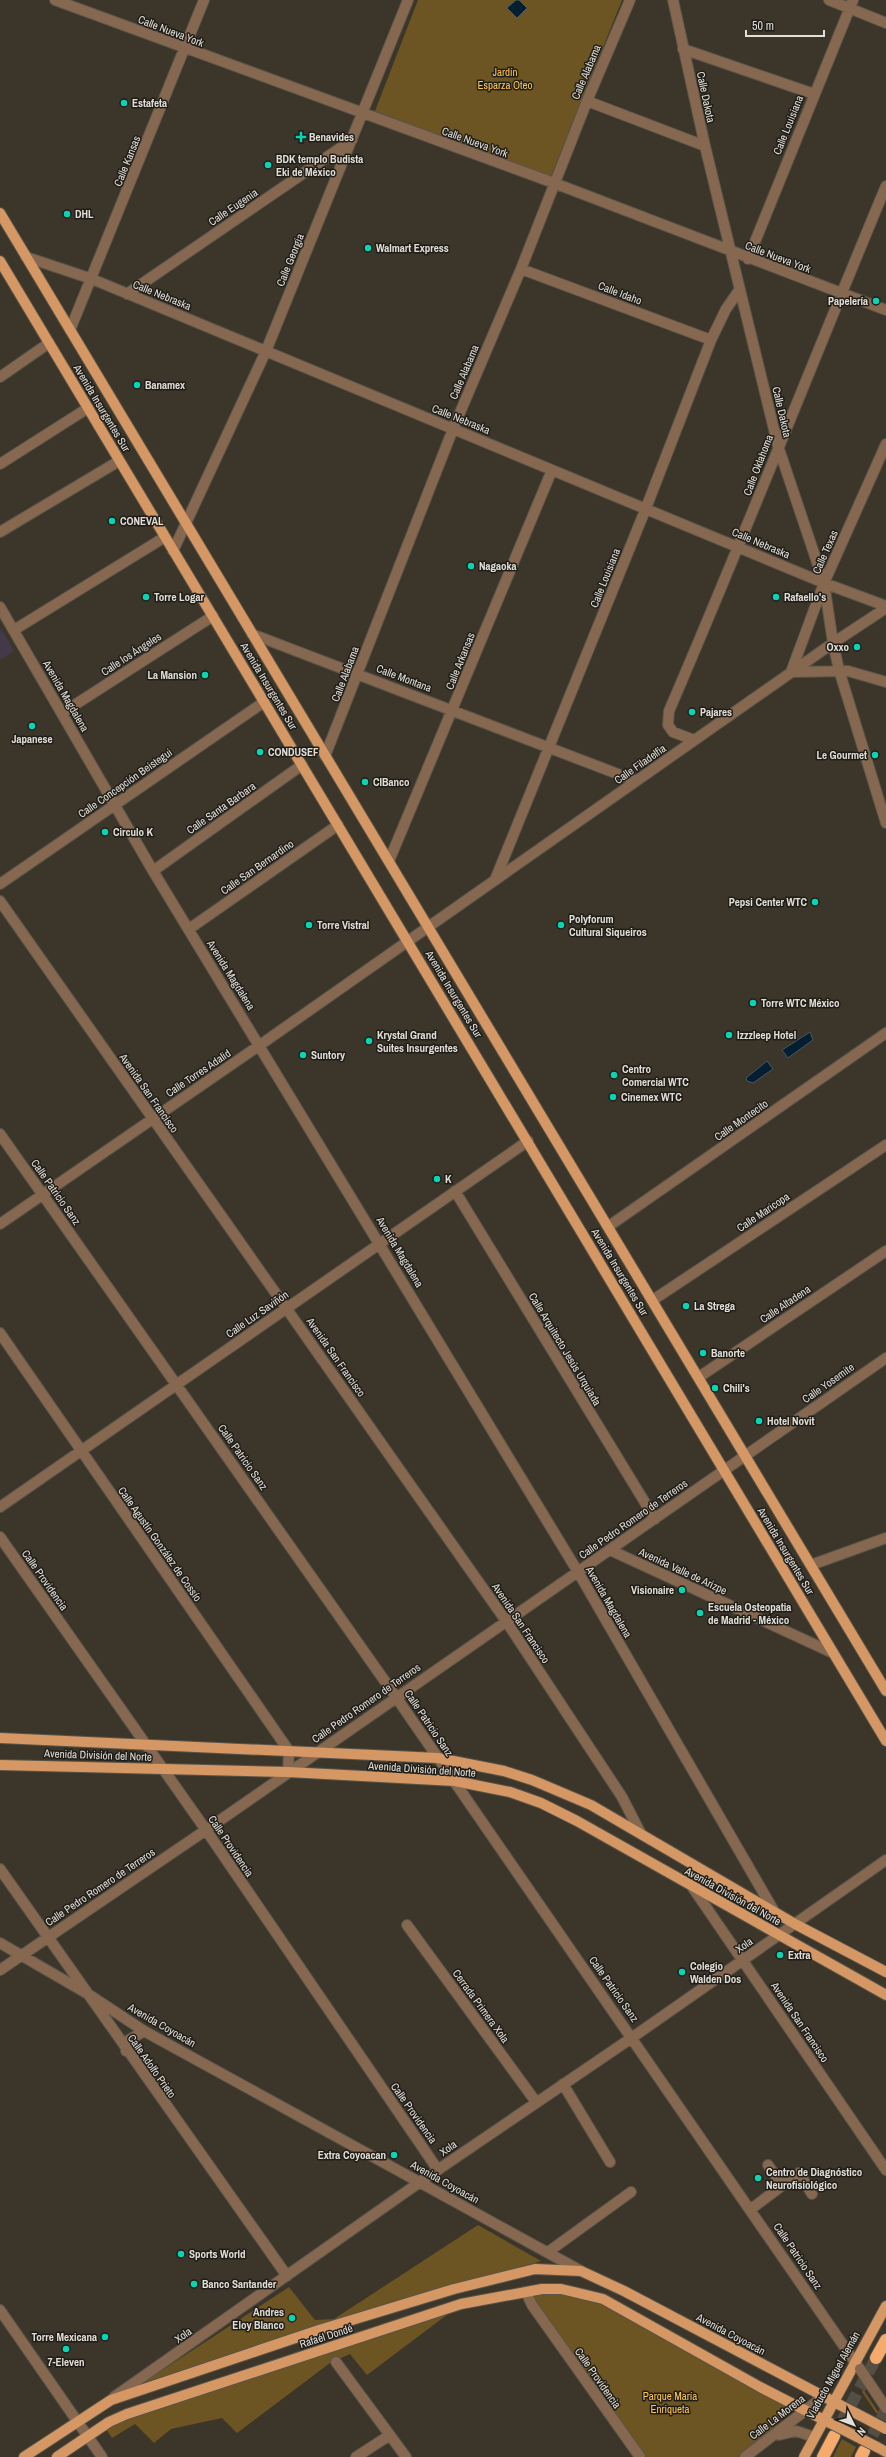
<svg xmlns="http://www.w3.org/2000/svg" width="886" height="2457" font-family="'Archivo Narrow',sans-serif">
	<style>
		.medical { fill: #443949 }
		.green { fill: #6c5522 }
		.water { fill: #061e31; stroke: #485863 }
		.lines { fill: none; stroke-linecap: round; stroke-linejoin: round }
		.highway-tunnel { stroke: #544e44; stroke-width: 12; stroke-dasharray: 12 6; stroke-linecap: butt }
		.minor-casing { stroke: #595449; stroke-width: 12 }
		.major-casing { stroke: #595449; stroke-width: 12 }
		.highway-casing { stroke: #595449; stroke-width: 14 }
		.minor { stroke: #866850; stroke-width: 10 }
		.major { stroke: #d59864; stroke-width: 10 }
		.highway { stroke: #f4ab6c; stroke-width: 12 }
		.minor-bridge-casing { stroke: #595449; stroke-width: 12; stroke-linecap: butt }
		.major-bridge-casing { stroke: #595449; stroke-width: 12; stroke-linecap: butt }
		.minor-bridge { stroke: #866850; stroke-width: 10 }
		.major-bridge { stroke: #d59864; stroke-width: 10 }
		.poi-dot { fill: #07d5b6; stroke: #201d18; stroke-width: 1.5 }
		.labels { text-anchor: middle; stroke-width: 3; stroke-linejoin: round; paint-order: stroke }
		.street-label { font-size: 11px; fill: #e2dfd8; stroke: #201d18 }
		.park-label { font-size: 11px; fill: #fdc84e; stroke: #201d18 }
		.poi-label { font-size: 11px; font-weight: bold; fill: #e2dfd8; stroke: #201d18; text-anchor: start }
	</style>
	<rect width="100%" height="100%" fill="#3b352a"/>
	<path class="medical" d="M2,629L14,651L0,660V630Z"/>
	<path class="green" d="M418,0H622L549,181L375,111Z
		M478,2225L541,2261L312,2328L138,2386L289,2287L315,2320L334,2319Z
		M554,2294L582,2297L611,2307L793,2409L771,2430L738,2457H643L531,2295Z
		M456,2308L367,2375L350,2354L330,2363L237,2433L222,2418L171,2429L154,2443L135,2424L112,2438L106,2429L125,2419Z
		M863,2389L879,2413H876L862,2392Z
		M842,2439L856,2447L851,2457H833Z"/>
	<path class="water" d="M516,0H519L527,8L517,18L507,8Z
		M810,1032L813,1040L788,1058L782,1050Z
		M767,1061L773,1069L753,1083L747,1081L746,1078Z"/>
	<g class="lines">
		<path class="highway-tunnel" d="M834,2436L876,2358
			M864,2451L886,2410"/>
		<defs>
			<path id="minor" d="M55,0L554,183L886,310
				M673,0L705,146L778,446L824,583L833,643L839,670L886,823
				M829,0L886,23
				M683,49L814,94
				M587,101L705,146
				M26,257L92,279L824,583L886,606
				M748,259L853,0
				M521,269L711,340
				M127,294L352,140
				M70,330L204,0
				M0,377L49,343
				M0,464L88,408
				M0,532L119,461
				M173,551L266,351L408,0
				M0,607L153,871L578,1572L774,1911
				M14,630L165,537
				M252,634L636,781
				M791,672L824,583L886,444
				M792,672L848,671L886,682
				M62,713L213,616
				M694,740L673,732L668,725L669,711C744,537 813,361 886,186
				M325,756L453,429L521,269L587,101L630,0
				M389,861L552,470
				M153,871L302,765
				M495,880L646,508L711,340L726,309L740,289
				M0,884L264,702
				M0,901L506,1621L622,1797L641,1834
				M189,929L338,825
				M0,1134L396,1697L859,2368
				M455,1191L655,1519
				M0,1224L260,1045L833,643L886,608
				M609,1226L886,1033
				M653,1300L886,1145
				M0,1333L289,1751L288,1772
				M699,1377L886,1251
				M0,1507L528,1141
				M0,1537L206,1830L438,2170
				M610,1550L833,1653
				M811,1565L886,1538
				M0,1869L287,2276
				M693,1888L886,2170
				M407,1925L536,2102
				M0,1943L88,1994L144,2031L581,2271
				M0,1970L206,1830L886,1358
				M126,2051L129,2040L144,2031
				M563,2084L610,2162
				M768,2165L782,2185
				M751,2209L799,2173L812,2194
				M548,2252L631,2192
				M526,2292L532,2305L640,2457
				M0,2310L102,2457
				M336,2362L406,2457
				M114,2397L420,2182L633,2037L886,1860
				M779,2435L796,2431L814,2437
				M356,2457L390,2435
				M745,2457L824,2396"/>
			<path id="major" d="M0,213L886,1691
				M0,261L886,1741
				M0,1738L438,1758L504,1771L532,1780L591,1805L795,1924L886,1972
				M0,1765L288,1772L455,1781L510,1792L541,1803L577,1821L886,1995
				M877,2447L886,2452
				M24,2457L111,2400L319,2330L454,2289L535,2269L581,2271L624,2291L840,2405
				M57,2457L109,2422L127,2414L461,2304L542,2289H561L603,2299L760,2387L830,2423
				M804,2457L886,2306"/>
			<path id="highway" d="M876,2358L886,2340
				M823,2457L834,2436
				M861,2457L864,2451"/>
		</defs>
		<use href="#minor" class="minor-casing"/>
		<use href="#major" class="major-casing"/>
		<use href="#highway" class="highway-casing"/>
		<use href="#minor" class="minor"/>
		<use href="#major" class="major"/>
		<use href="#highway" class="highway"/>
		<defs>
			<path id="minor-bridge" d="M860,2369L886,2408"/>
			<path id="major-bridge" d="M840,2405L886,2429
				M830,2423L877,2447"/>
		</defs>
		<use href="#minor-bridge" class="minor-bridge-casing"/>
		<use href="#major-bridge" class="major-bridge-casing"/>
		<use href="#minor-bridge" class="minor-bridge"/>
		<use href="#major-bridge" class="major-bridge"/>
	</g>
	<g class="poi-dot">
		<circle cx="124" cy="103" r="4"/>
		<path d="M299 131h4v4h4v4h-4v4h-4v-4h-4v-4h4z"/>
		<circle cx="268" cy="165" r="4"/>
		<circle cx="67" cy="214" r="4"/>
		<circle cx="368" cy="248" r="4"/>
		<circle cx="876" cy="301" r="4"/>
		<circle cx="137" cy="385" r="4"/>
		<circle cx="112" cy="521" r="4"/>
		<circle cx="471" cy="566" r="4"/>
		<circle cx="146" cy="597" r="4"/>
		<circle cx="776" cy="597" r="4"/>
		<circle cx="857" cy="647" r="4"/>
		<circle cx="205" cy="675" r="4"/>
		<circle cx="692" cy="712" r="4"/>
		<circle cx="32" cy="726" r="4"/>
		<circle cx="260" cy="752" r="4"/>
		<circle cx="875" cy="755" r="4"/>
		<circle cx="365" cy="782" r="4"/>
		<circle cx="105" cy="832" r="4"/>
		<circle cx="815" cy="902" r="4"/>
		<circle cx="309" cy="925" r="4"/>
		<circle cx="561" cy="925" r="4"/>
		<circle cx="753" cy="1003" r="4"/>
		<circle cx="729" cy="1035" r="4"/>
		<circle cx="369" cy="1041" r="4"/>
		<circle cx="303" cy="1055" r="4"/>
		<circle cx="614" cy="1075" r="4"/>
		<circle cx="613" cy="1097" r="4"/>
		<circle cx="437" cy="1179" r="4"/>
		<circle cx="686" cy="1306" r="4"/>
		<circle cx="703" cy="1353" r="4"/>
		<circle cx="715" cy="1388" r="4"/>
		<circle cx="759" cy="1421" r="4"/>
		<circle cx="682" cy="1590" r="4"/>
		<circle cx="700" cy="1613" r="4"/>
		<circle cx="780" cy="1955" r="4"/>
		<circle cx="682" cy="1972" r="4"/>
		<circle cx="394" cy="2155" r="4"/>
		<circle cx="758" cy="2178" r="4"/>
		<circle cx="181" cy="2254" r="4"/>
		<circle cx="194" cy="2284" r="4"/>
		<circle cx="292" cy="2318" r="4"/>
		<circle cx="105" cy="2337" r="4"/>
		<circle cx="66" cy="2349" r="4"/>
	</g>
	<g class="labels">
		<g class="street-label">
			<text transform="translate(171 31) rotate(21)" y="4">Calle Nueva York</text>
			<text transform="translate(586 72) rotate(-67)" y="4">Calle Alabama</text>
			<text transform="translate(706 97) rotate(78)" y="4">Calle Dakota</text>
			<text transform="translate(788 125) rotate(-68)" y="4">Calle Louisiana</text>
			<text transform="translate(475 142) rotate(20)" y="4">Calle Nueva York</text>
			<text transform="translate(127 161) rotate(-68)" y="4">Calle Kansas</text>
			<text transform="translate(233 207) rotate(-34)" y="4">Calle Eugenia</text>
			<text transform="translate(778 257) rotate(21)" y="4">Calle Nueva York</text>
			<text transform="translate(290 260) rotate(-68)" y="4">Calle Georgia</text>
			<text transform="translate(620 293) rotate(21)" y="4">Calle Idaho</text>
			<text transform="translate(162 295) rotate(22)" y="4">Calle Nebraska</text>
			<text transform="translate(464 372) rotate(-67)" y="4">Calle Alabama</text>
			<text transform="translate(102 408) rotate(59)" y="4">Avenida Insurgentes Sur</text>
			<text transform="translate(782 412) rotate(77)" y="4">Calle Dakota</text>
			<text transform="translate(461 419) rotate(22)" y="4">Calle Nebraska</text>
			<text transform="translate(758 465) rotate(-69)" y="4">Calle Oklahoma</text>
			<text transform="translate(761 543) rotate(23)" y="4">Calle Nebraska</text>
			<text transform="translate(825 552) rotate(-66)" y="4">Calle Texas</text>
			<text transform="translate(605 578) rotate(-68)" y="4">Calle Louisiana</text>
			<text transform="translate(131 654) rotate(-33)" y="4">Calle los Ángeles</text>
			<text transform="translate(460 661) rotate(-68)" y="4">Calle Arkansas</text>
			<text transform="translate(345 674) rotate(-69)" y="4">Calle Alabama</text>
			<text transform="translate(404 678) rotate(21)" y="4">Calle Montana</text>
			<text transform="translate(269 686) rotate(59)" y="4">Avenida Insurgentes Sur</text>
			<text transform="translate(66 696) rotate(60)" y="4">Avenida Magdalena</text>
			<text transform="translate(640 764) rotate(-35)" y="4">Calle Filadelfia</text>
			<text transform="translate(125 783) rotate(-35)" y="4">Calle Concepción Beistegui</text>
			<text transform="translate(221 808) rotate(-35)" y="4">Calle Santa Barbara</text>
			<text transform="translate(257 867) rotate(-35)" y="4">Calle San Bernardino</text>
			<text transform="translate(231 975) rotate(58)" y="4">Avenida Magdalena</text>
			<text transform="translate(454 994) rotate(59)" y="4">Avenida Insurgentes Sur</text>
			<text transform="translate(198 1073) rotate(-34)" y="4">Calle Torres Adalid</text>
			<text transform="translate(149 1093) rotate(55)" y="4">Avenida San Francisco</text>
			<text transform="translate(741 1120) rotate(-35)" y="4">Calle Montecito</text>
			<text transform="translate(56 1192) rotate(55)" y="4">Calle Patricio Sanz</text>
			<text transform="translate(763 1212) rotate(-34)" y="4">Calle Maricopa</text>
			<text transform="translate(400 1252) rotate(59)" y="4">Avenida Magdalena</text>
			<text transform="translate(620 1272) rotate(59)" y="4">Avenida Insurgentes Sur</text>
			<text transform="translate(785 1304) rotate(-34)" y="4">Calle Altadena</text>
			<text transform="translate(257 1314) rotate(-35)" y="4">Calle Luz Saviñón</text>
			<text transform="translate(565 1349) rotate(59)" y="4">Calle Arquitecto Jesús Urquiada</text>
			<text transform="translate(336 1357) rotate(55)" y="4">Avenida San Francisco</text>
			<text transform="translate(828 1383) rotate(-35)" y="4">Calle Yosemite</text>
			<text transform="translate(243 1457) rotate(55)" y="4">Calle Patricio Sanz</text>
			<text transform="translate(633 1519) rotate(-35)" y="4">Calle Pedro Romero de Terreros</text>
			<text transform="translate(160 1544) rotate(55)" y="4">Calle Agustín González de Cossío</text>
			<text transform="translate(786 1551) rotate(59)" y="4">Avenida Insurgentes Sur</text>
			<text transform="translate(683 1571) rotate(25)" y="4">Avenida Valle de Arizpe</text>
			<text transform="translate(45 1580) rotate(55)" y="4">Calle Providencia</text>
			<text transform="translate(609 1602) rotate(60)" y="4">Avenida Magdalena</text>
			<text transform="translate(521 1623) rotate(56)" y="4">Avenida San Francisco</text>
			<text transform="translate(366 1703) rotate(-35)" y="4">Calle Pedro Romero de Terreros</text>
			<text transform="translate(429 1723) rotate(56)" y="4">Calle Patricio Sanz</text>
			<text transform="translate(98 1755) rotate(2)" y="4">Avenida División del Norte</text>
			<text transform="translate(422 1769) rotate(4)" y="4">Avenida División del Norte</text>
			<text transform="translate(231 1846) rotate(56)" y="4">Calle Providencia</text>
			<text transform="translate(100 1887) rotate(-34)" y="4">Calle Pedro Romero de Terreros</text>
			<text transform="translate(733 1896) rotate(29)" y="4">Avenida División del Norte</text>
			<text transform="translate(744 1945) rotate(-35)" y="4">Xola</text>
			<text transform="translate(614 1989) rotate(55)" y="4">Calle Patricio Sanz</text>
			<text transform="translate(481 2006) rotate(54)" y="4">Cerrada Primera Xola</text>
			<text transform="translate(800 2022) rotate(56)" y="4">Avenida San Francisco</text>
			<text transform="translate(162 2025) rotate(30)" y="4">Avenida Coyoacán</text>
			<text transform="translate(152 2066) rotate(55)" y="4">Calle Adolfo Prieto</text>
			<text transform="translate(414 2113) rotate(55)" y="4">Calle Providencia</text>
			<text transform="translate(448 2148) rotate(-35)" y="4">Xola</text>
			<text transform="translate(445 2182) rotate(29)" y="4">Avenida Coyoacán</text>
			<text transform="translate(798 2256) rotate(56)" y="4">Calle Patricio Sanz</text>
			<text transform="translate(731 2334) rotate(28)" y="4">Avenida Coyoacán</text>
			<text transform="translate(183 2335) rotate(-35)" y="4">Xola</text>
			<text transform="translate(326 2336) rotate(-18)" y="4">Rafaél Dondé</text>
			<text transform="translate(833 2375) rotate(-61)" y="4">Viaducto Miguel Alemán</text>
			<text transform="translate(598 2378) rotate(55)" y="4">Calle Providencia</text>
			<text transform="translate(777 2417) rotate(-37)" y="4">Calle La Morena</text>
		</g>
		<g class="park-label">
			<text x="505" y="76">Jardín<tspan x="505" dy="13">Esparza Oteo</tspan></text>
			<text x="670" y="2400">Parque María<tspan x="670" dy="13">Enriqueta</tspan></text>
		</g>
		<g class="poi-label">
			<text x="132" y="107">Estafeta</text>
			<text x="309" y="141">Benavides</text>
			<text x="276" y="163">BDK templo Budista<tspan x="276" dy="13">Eki de México</tspan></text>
			<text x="75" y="218">DHL</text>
			<text x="376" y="252">Walmart Express</text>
			<text x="868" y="305" text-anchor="end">Papelería</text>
			<text x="145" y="389">Banamex</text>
			<text x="120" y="525">CONEVAL</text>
			<text x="479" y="570">Nagaoka</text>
			<text x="154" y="601">Torre Logar</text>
			<text x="784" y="601">Rafaello's</text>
			<text x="849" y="651" text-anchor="end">Oxxo</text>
			<text x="197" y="679" text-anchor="end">La Mansion</text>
			<text x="700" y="716">Pajares</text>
			<text x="32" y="743" text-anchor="middle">Japanese</text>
			<text x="268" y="756">CONDUSEF</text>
			<text x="867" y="759" text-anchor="end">Le Gourmet</text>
			<text x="373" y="786">CIBanco</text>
			<text x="113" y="836">Circulo K</text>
			<text x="807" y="906" text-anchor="end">Pepsi Center WTC</text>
			<text x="569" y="923">Polyforum<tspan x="569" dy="13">Cultural Siqueiros</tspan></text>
			<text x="317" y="929">Torre Vistral</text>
			<text x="761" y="1007">Torre WTC México</text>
			<text x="377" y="1039">Krystal Grand<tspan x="377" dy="13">Suites Insurgentes</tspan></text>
			<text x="737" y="1039">Izzzleep Hotel</text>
			<text x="311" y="1059">Suntory</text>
			<text x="622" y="1073">Centro<tspan x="622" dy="13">Comercial WTC</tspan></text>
			<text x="621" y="1101">Cinemex WTC</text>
			<text x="445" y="1183">K</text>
			<text x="694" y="1310">La Strega</text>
			<text x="711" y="1357">Banorte</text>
			<text x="723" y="1392">Chili's</text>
			<text x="767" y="1425">Hotel Novit</text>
			<text x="674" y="1594" text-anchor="end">Visionaire</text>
			<text x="708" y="1611">Escuela Osteopatia<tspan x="708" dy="13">de Madrid - México</tspan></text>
			<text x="788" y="1959">Extra</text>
			<text x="690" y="1970">Colegio<tspan x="690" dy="13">Walden Dos</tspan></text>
			<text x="386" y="2159" text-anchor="end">Extra Coyoacan</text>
			<text x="766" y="2176">Centro de Diagnóstico<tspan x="766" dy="13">Neurofisiológico</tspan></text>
			<text x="189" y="2258">Sports World</text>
			<text x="202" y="2288">Banco Santander</text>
			<text x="284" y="2316" text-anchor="end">Andres<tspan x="284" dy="13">Eloy Blanco</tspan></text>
			<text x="97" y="2341" text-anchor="end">Torre Mexicana</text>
			<text x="66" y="2366" text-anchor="middle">7-Eleven</text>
		</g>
	</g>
	<g transform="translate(854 2425) rotate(132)" stroke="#201d18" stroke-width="3" paint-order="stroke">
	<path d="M0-3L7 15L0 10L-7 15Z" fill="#e2dfd8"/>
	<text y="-6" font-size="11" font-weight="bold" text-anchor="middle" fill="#e2dfd8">N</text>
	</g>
	<path d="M746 30v6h78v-6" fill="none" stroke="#e2dfd8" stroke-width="2"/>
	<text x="752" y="30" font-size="12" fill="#e2dfd8" stroke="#201d18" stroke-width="3" paint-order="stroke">50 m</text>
</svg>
